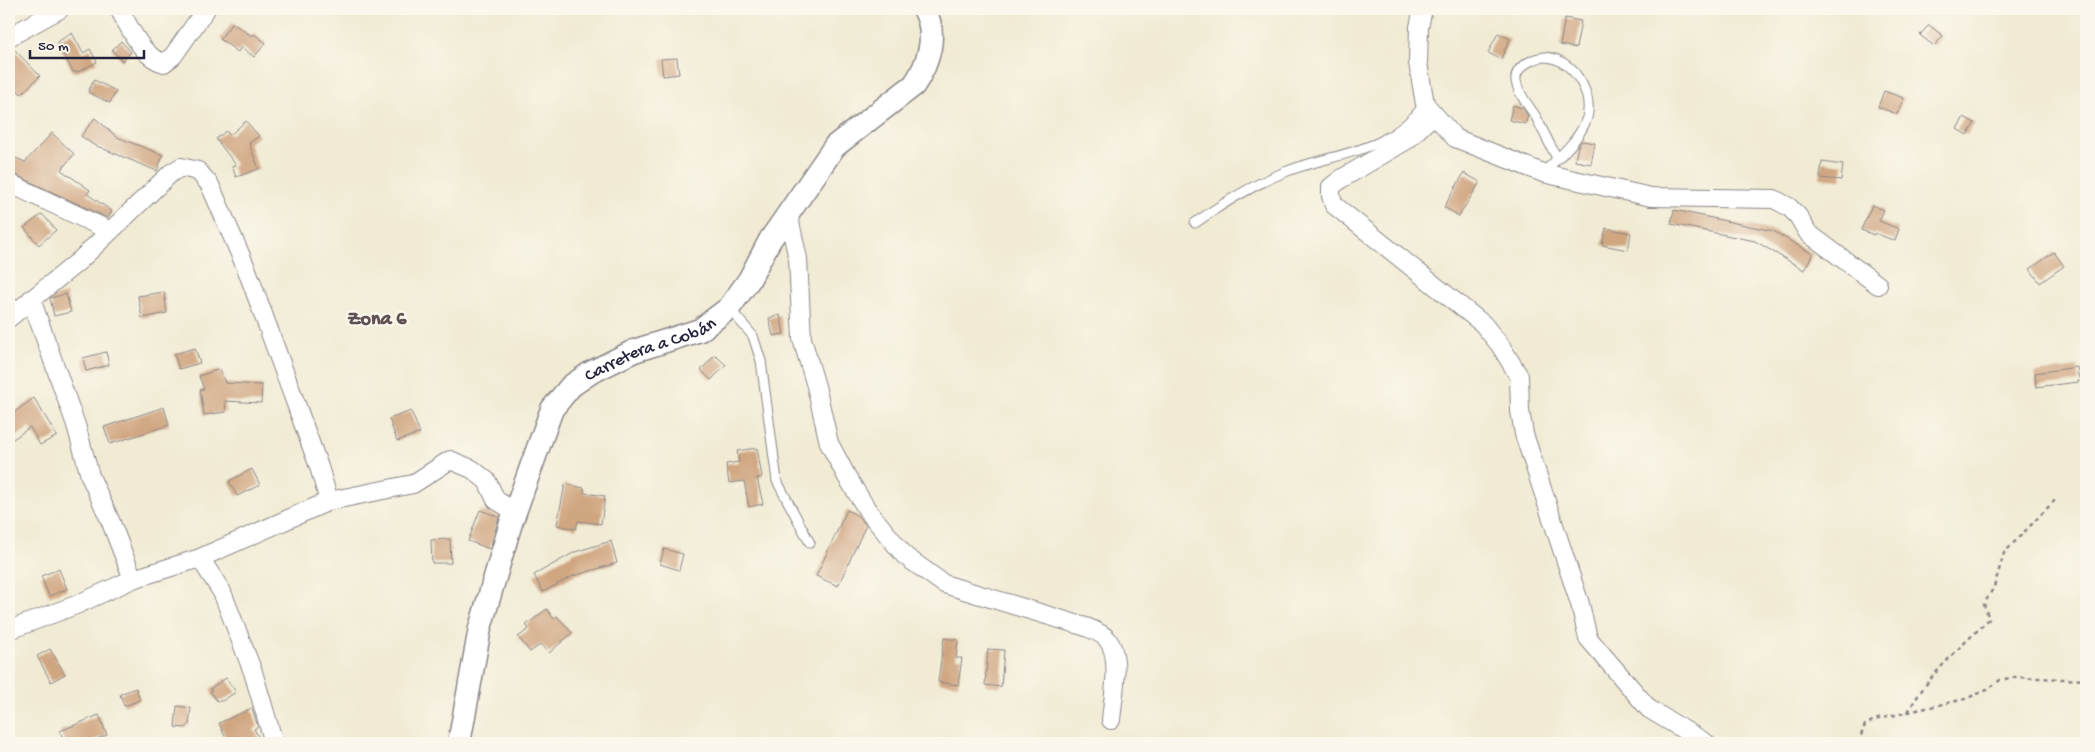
<svg xmlns="http://www.w3.org/2000/svg" width="2095" height="752" font-family="'Gochi Hand',sans-serif">
	<style>
		.building { fill: #d0a681 }
		.lines { fill: none; stroke-linecap: round; stroke-linejoin: round }
		.service-casing { stroke: #8a8688; stroke-width: 11 }
		.minor-casing { stroke: #8a8688; stroke-width: 20 }
		.tertiary-casing { stroke: #8a8688; stroke-width: 25 }
		.path { stroke: #8a8688; stroke-width: 2.5; stroke-dasharray: 4 4; stroke-linecap: butt }
		.service { stroke: #fff; stroke-width: 9 }
		.minor { stroke: #fff; stroke-width: 18 }
		.tertiary { stroke: #fff; stroke-width: 22 }
		.labels { text-anchor: middle; stroke-width: 4.5; stroke-linejoin: round; paint-order: stroke }
		.street-label { font-size: 18px; fill: #22223b; stroke: #fbf7ec }
		.quarter-label { font-size: 20px; font-weight: bold; fill: #5f5054; stroke: #fbf7ec }
	</style>
	<rect width="100%" height="100%" fill="#fbf7ec"/>
	<filter id="ink" filterUnits="userSpaceOnUse"><feTurbulence type="fractalNoise" baseFrequency=".02" numOctaves="2"/><feDisplacementMap in="SourceGraphic" scale="10" xChannelSelector="R" yChannelSelector="G"/><feConvolveMatrix kernelMatrix="1 2 1 2 8 2 1 2 1" color-interpolation-filters="sRGB"/></filter>
	<filter id="wash" filterUnits="userSpaceOnUse"><feTurbulence type="fractalNoise" baseFrequency=".0096" numOctaves="4" result="noise"/><feDisplacementMap in="SourceGraphic" scale="20" xChannelSelector="R" yChannelSelector="G"/><feGaussianBlur stdDeviation="1.12" result="paint"/><feColorMatrix in="noise" values="0 0 0 0 0 0 0 0 0 0 0 0 0 0 0 0 0 1.4 0 .05"/><feComposite in="paint" operator="in"/></filter>
	<g filter="url(#wash)">
		<rect width="100%" height="100%" fill="#f1ebd4"/>
		<g id="blocks">
			<path class="building" d="M1565,18L1581,21L1576,48L1560,45Z
				M232,23L252,36L254,34L266,43L254,57L241,47L238,52L220,39Z
				M1929,25L1943,36L1934,46L1920,35Z
				M72,33L83,53L90,49L97,62L78,72H73L57,42Z
				M1498,33L1510,39L1501,59L1488,53Z
				M121,41L131,52L122,61L112,50Z
				M12,47L40,76L21,94L9,81V48Z
				M677,58L679,74L663,76L661,59Z
				M94,80L116,91L110,103L88,92Z
				M1884,91L1904,98L1897,114L1878,107Z
				M1513,105L1522,108L1528,116L1525,124L1509,120Z
				M1964,117L1975,123L1967,135L1957,129Z
				M95,118L117,137L163,155L157,171L92,144L81,136Z
				M246,121L259,136L249,143L259,169L236,177L232,166L236,165L216,139L226,131L230,135Z
				M52,133L74,154L61,170L90,190L87,194L112,211L108,218L9,172V155L25,162Z
				M1582,141L1595,143L1591,164L1575,161L1578,146Z
				M1822,162L1843,165L1841,180L1820,178Z
				M1464,173L1480,182L1459,216L1444,207Z
				M1872,205L1884,210L1879,221L1899,229L1895,241L1875,233L1874,235L1861,230Z
				M1674,210L1773,231L1813,254L1804,270L1755,241L1671,224Z
				M42,214L56,230L39,245L24,228Z
				M1606,228L1631,233L1628,250L1602,245Z
				M2054,252L2064,266L2040,283L2030,269Z
				M164,292L167,313L142,318L138,296Z
				M66,294L71,312L54,316L50,298Z
				M780,315L784,334L773,336L769,318Z
				M195,348L200,363L179,369L174,354Z
				M106,352L109,365L86,371L83,358Z
				M715,355L726,365L711,380L701,370Z
				M2077,367L2079,382L2036,387L2035,373Z
				M220,369L225,383L262,385L261,403L225,401L226,412L204,415L200,390L204,389L199,376Z
				M34,398L57,436L40,445L30,427L9,442V416Z
				M164,407L169,425L110,444L104,427Z
				M411,411L420,433L397,441L389,419Z
				M757,448L762,477L757,478L763,504L749,507L744,481L729,483L726,464L739,462L737,451Z
				M252,469L260,485L237,496L229,481Z
				M565,484L584,488V493L605,496L601,524L578,521L576,529L557,525Z
				M480,510L499,517L490,549L468,541Z
				M847,510L858,516L866,525L838,586L816,576Z
				M450,539L451,563H432L431,540Z
				M611,541L617,563L573,576L543,592L534,575L575,552Z
				M664,549L683,554L679,570L660,564Z
				M59,569L67,589L49,596L41,576Z
				M547,609L554,619L557,616L572,633L549,653L541,644L530,652L518,637L529,629L526,625Z
				M944,638L958,640L956,658H962L958,685L938,682Z
				M50,649L65,674L51,682L37,656Z
				M988,649L1004,650L1001,687L985,685Z
				M226,678L236,692L222,701H217L211,693V688Z
				M136,688L140,700L124,706L120,694Z
				M177,706L191,708L189,725L185,728L175,727Z
				M252,708L258,727L254,729L262,743H228L219,723Z
				M99,715L107,735L87,743H65L60,731Z"/>
		</g>
	</g>
	<g filter="url(#ink)">
		<use href="#blocks" fill-opacity="0" stroke="#8a8688" stroke-width="1"/>
		<g class="lines">
			<defs>
				<path id="service" d="M1543,173C1558,158 1576,143 1585,123C1597,98 1574,58 1545,57C1539,57 1532,60 1527,63C1520,67 1515,72 1516,81C1518,94 1529,106 1536,117C1543,131 1550,145 1557,158
					M1195,223C1223,203 1253,185 1285,172C1338,151 1385,156 1425,104
					M729,308L753,336L761,361L777,481L810,543"/>
				<path id="minor" d="M119,9C130,27 142,58 164,63L173,56L206,9
					M1423,9L1419,27L1418,63L1425,104L1455,138L1543,173L1651,197L1774,199L1789,207L1798,216L1808,233L1878,285
					M9,37L60,9
					M1433,115L1407,140L1341,179L1331,187V196L1334,205L1483,324L1500,345L1519,376L1520,411L1524,434L1580,604L1588,638L1649,709L1706,743
					M9,183L110,231
					M788,213L798,259L802,339L816,386L829,443L847,477L868,511L905,556L944,584L1086,627C1093,630 1102,633 1107,639C1122,656 1113,697 1111,720
					M31,299L76,425L90,476L110,520L133,579
					M9,318L79,261L171,173L181,167L198,171L210,185L247,270L319,467L329,501
					M200,558L222,592L253,672L274,743
					M9,630L76,605L133,579L200,558L329,501L413,484L450,460L472,469L487,481L496,500L515,512"/>
				<g id="tertiary">
					<path id="s1" d="M459,743L480,628L511,523L552,409L571,386L590,373L634,351L700,330L729,308L749,280L770,240L835,146L914,85C929,63 938,34 924,9"/>
				</g>
			</defs>
			<use href="#service" class="service-casing"/>
			<use href="#minor" class="minor-casing"/>
			<use href="#tertiary" class="tertiary-casing"/>
			<path class="path" d="M1908,712C1928,675 1960,648 1989,619L1984,604L1994,587L2004,553L2057,498
				M1858,743L1865,725L1874,720L1965,699L1987,690L2000,680L2015,677L2086,680
				M1869,743L1872,740L1922,743
				M1949,743H1978"/>
			<use href="#service" class="service"/>
			<use href="#minor" class="minor"/>
			<use href="#tertiary" class="tertiary"/>
		</g>
	</g>
	<g class="labels">
		<g class="street-label">
			<text dy="6" stroke="none"><textPath href="#s1" startOffset="465">Carretera a Cobán</textPath></text>
		</g>
		<g class="quarter-label">
			<text x="377" y="324">Zona 6</text>
		</g>
	</g>
	<rect width="2095" height="752" fill="none" stroke="#fbf7ec" stroke-width="30"/>
	<path d="M30 50v8h114v-8" fill="none" stroke="#22223b" stroke-width="2.5"/>
	<text x="38" y="50" font-size="15" fill="#22223b" stroke="#fbf7ec" stroke-width="4" paint-order="stroke">50 m</text>
</svg>
